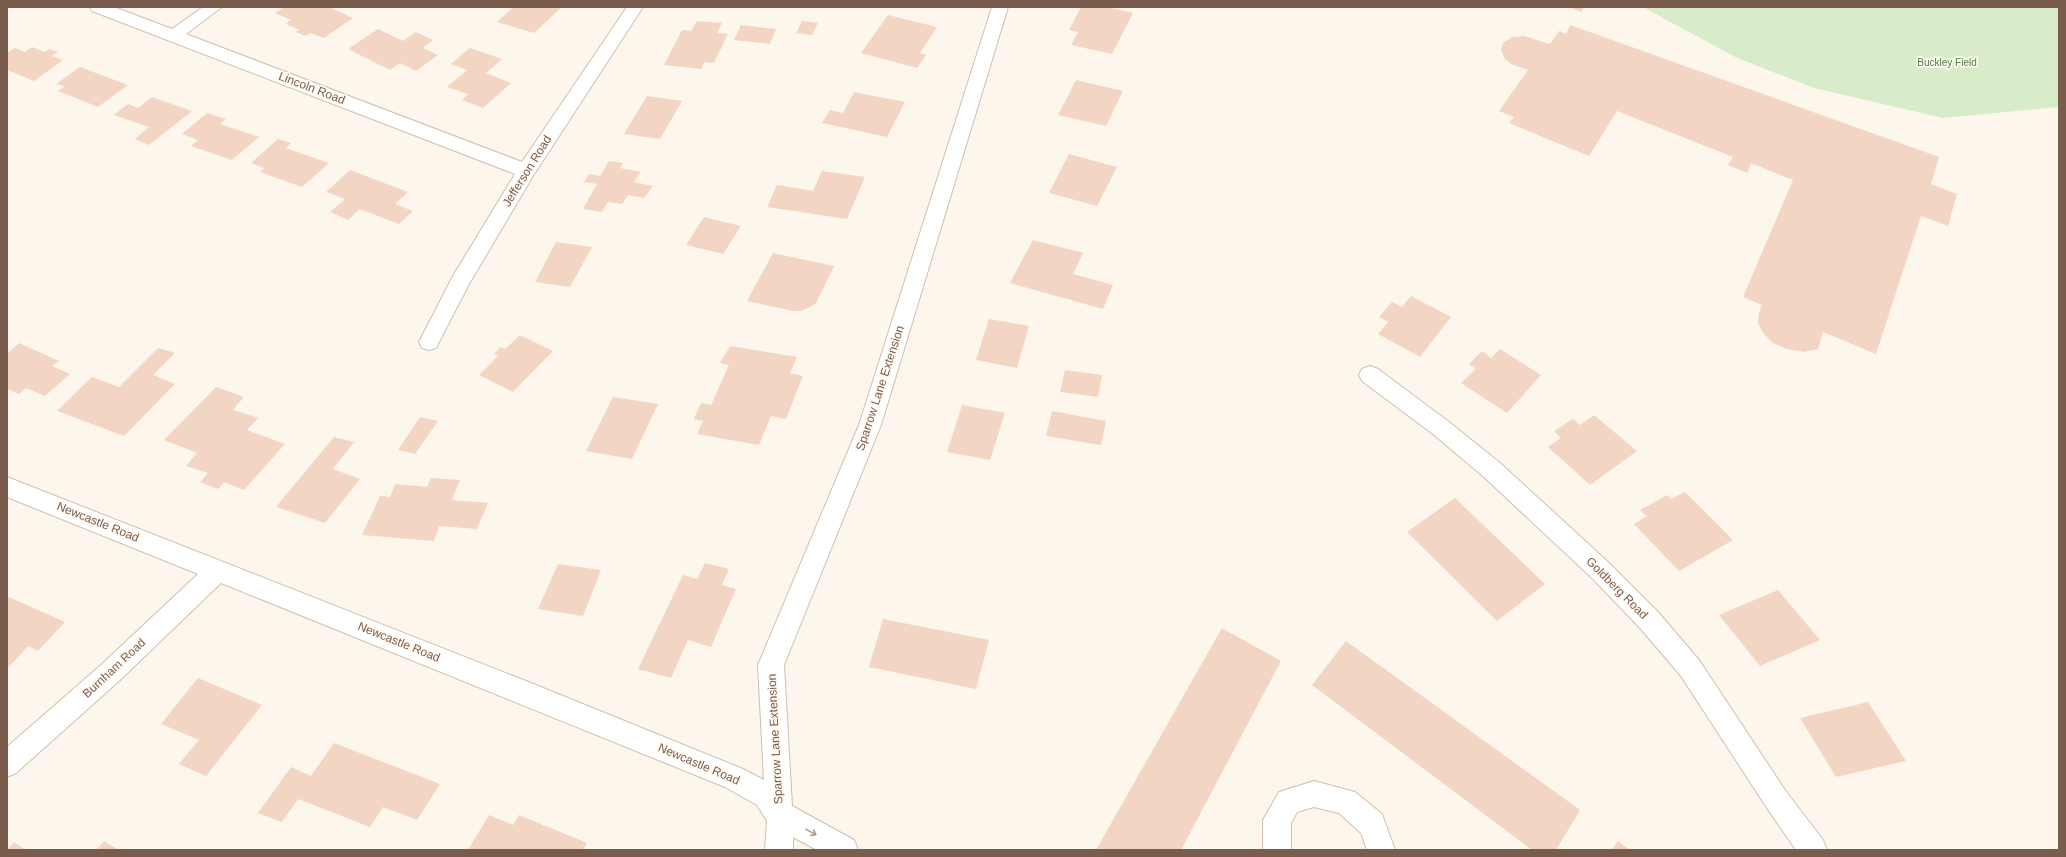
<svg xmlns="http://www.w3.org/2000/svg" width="2066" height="857" font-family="Arial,sans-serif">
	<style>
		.green { fill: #d8ecc9 }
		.building { fill: #f3d5c3 }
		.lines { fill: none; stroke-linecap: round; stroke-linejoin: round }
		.minor-casing { stroke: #d1beb0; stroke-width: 2 }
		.minor { fill: #fff; fill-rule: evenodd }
		.oneway { stroke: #af9d94 }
		.labels { text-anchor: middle; stroke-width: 3.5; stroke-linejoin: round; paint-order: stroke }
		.far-park-label { font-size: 10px; fill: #537a41; stroke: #fffaf3 }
		.street-label { font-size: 12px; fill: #7a5c4d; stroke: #fffaf3 }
	</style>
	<rect width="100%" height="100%" fill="#fdf6ec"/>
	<path class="green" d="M1643,7H2059V107L1943,118L1814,88L1735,57Z"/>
	<path class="building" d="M284,7H329L353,18L324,38L310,33L305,36L296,32L299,30L286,24L291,20L275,13Z
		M514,7H562L534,33L497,22Z
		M1081,7H1108L1133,13L1112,54L1071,45L1078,32L1069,30Z
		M1569,7H1584L1581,12Z
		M888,15L937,27L920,53L926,55L917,68L861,53Z
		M697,21L722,23L717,33L728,34L714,63L704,62L701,69L664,65L682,30L691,31Z
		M802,21L818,23L812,35L796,33Z
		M741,25L776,29L770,44L734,40Z
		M1570,25L1939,157L1931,184L1957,194L1948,226L1921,216L1876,354L1823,332L1818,349L1804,352L1787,349L1773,343L1763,333L1758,323L1759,313L1762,305L1743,297L1793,180L1751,163L1747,173L1728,165L1733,157L1617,111L1589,156L1509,123L1514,117L1499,111L1528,70L1511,64L1505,59L1501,50L1503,43L1512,37L1524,36L1550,44L1559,31L1566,34Z
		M378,29L403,41L416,32L433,40L423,48L438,55L416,71L400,63L390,70L348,49Z
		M32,47L45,52L49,49L58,52L52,56L63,60L34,81L7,70V53L15,48L25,52Z
		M470,48L502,59L486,73L511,83L483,108L462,100L468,94L447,87L467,70L451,64Z
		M80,67L128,85L98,107L58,91L65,86L56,84Z
		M1076,80L1123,91L1106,126L1058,115Z
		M854,92L905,102L887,137L822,123L830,110L843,113Z
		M647,96L682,101L660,139L624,134Z
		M152,97L192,111L149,145L135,139L149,127L114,115L128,104L138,108Z
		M207,113L226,119L220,124L259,137L232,160L191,146L198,140L182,134Z
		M278,139L291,143L286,148L329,163L302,187L260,172L264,168L251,163Z
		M1069,154L1117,167L1097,206L1049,193Z
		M609,161L623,163L620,168L641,172L634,182L653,186L644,198L628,195L622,204L608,202L602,212L583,209L597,184L584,182L589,174L600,176Z
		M350,170L408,192L395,204L413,211L399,224L360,209L348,220L330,212L345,199L326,192Z
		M822,171L865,177L847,219L767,207L777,185L813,191Z
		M704,217L741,226L723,254L686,245Z
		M1033,240L1083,253L1073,274L1113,285L1103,309L1010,283Z
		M556,242L592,247L570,287L535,282Z
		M773,253L834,266L816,303L812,306L801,311H793L747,301Z
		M1411,296L1451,317L1420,357L1378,334L1388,322L1379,317L1392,302L1402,307Z
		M989,319L1029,326L1017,368L976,360Z
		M520,335L553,351L513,392L479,375L498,356L494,354L500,347L505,349Z
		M19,343L59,361L52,366L70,374L45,396L26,388L19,394L7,389V354Z
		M730,346L797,357L790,373L803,376L786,419L771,416L759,445L697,434L703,421L694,419L701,403L711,405L729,365L720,363Z
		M158,348L175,353L153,375L175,384L124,436L57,411L92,377L119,387Z
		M1500,349L1541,375L1507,413L1461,383L1476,369L1469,364L1482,351L1491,358Z
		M1065,370L1102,375L1098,397L1060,392Z
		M216,387L244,397L233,410L258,418L247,430L285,444L244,490L224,482L218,489L200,482L208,473L186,466L197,453L164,440Z
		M613,397L658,404L632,459L586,451Z
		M962,405L1005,413L990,460L947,452Z
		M1052,411L1106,421L1101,445L1046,436Z
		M1594,415L1637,451L1590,485L1548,447L1561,438L1554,431L1573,419L1580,425Z
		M420,417L438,421L415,454L398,450Z
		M334,437L354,442L333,469L360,479L325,523L276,507Z
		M431,478L460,480L452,500L488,503L477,529L439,526L434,541L362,535L380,496L390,497L395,484L427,487Z
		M1685,492L1733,540L1679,571L1634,524L1647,516L1640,510L1667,495L1671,499Z
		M1455,498L1545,584L1497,621L1407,532Z
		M705,563L729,569L722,585L736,589L711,647L688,640L671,678L638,669L683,575L697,579Z
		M558,564L601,570L583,616L538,609Z
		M1778,590L1820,640L1760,666L1719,615Z
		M9,597L65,622L38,651L28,646L7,669V599Z
		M883,619L989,640L976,689L869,667Z
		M1222,628L1281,661L1181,850H1096Z
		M1346,641L1580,810L1556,850H1532L1312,685Z
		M198,678L262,705L206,776L179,764L199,740L161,724Z
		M1868,702L1906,761L1836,777L1800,718Z
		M334,743L440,784L417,820L383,807L370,827L298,799L282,822L258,813L291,767L311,776Z
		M489,815L513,825L519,815L587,843L583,850H468Z
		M104,841L118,850H96Z
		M1618,841L1630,850H1612Z
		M14,842L26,850H7Z"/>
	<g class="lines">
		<defs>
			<path id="minor" d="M90,7H114L172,29L203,7H222L186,34L522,162L627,7H643L533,176L469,284L436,348L429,350L422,348L419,342L453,276L515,174L92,11Z
				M992,7H1008L881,425L784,665L792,806L854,840L858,850H817L793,837V850H765L767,821L757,805L725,787L221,583L119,681L16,773L7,777V747L101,665L198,574L7,497V477L526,681L743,769L764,780L758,665L859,425Z
				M1370,366L1378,369L1449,422L1500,463L1608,562L1658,612L1699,660L1785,790L1823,840L1827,850H1796L1767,808L1681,676L1640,628L1592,578L1484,477L1433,434L1362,381L1359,375L1362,369Z
				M1314,781L1355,792L1382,814L1395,850H1367L1361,833L1339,813L1314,807L1297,812L1291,823V850H1263V820L1279,792Z"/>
		</defs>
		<use href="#minor" class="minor-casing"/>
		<use href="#minor" class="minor"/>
	</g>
	<defs><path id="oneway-shaft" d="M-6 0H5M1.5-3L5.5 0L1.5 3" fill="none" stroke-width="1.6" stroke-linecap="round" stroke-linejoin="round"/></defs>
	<use class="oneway" href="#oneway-shaft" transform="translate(811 832) rotate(29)"/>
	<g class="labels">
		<g class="far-park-label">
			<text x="1947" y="66">Buckley Field</text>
		</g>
		<g class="street-label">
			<text transform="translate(312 88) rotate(21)" y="4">Lincoln Road</text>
			<text transform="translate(527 171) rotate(-58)" y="4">Jefferson Road</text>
			<text transform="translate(880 388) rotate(-72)" y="4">Sparrow Lane Extension</text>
			<text transform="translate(98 522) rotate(22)" y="4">Newcastle Road</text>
			<text transform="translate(1617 588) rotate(45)" y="4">Goldberg Road</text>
			<text transform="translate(399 642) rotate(22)" y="4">Newcastle Road</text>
			<text transform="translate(114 668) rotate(-43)" y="4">Burnham Road</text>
			<text transform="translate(775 739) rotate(-93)" y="4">Sparrow Lane Extension</text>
			<text transform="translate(699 764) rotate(23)" y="4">Newcastle Road</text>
		</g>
	</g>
	<rect width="2066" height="857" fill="none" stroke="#7a5c4d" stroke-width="16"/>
</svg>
